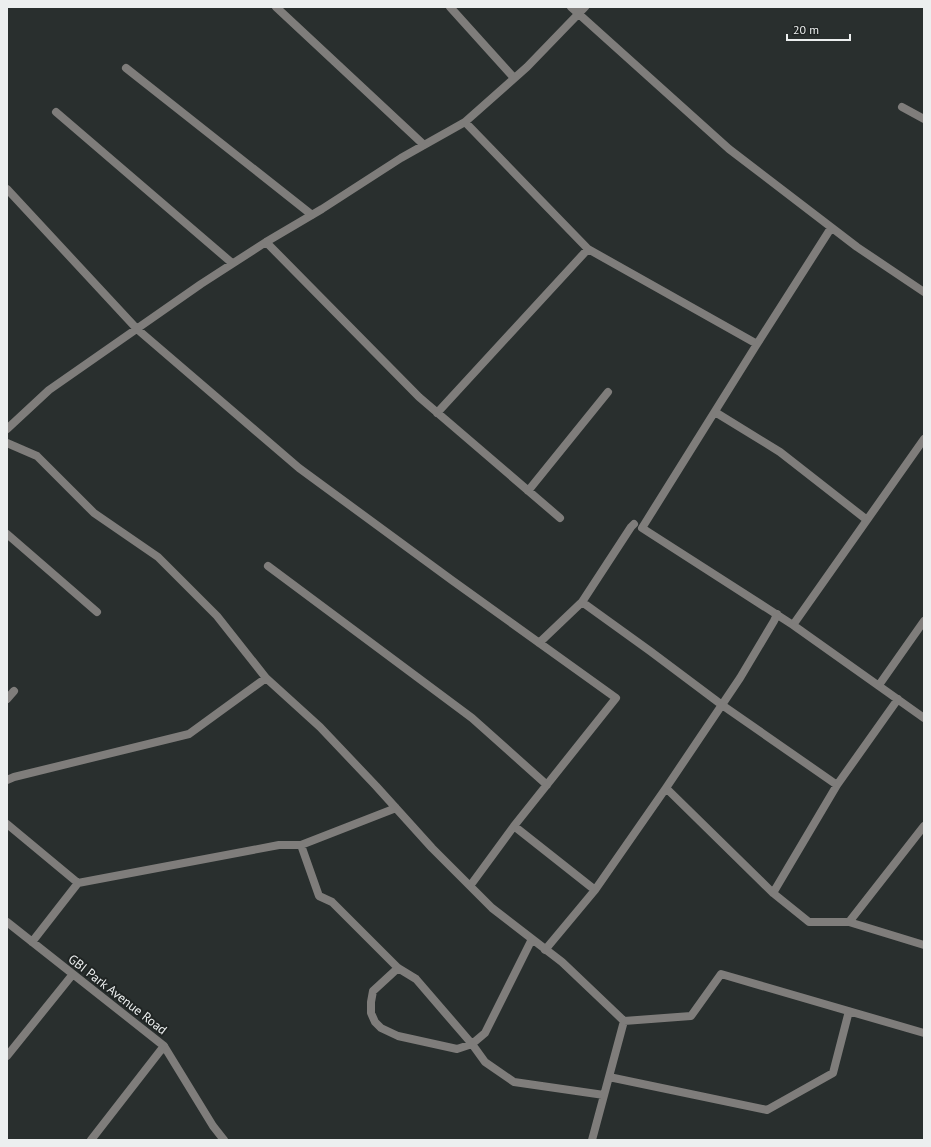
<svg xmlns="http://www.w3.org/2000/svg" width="931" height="1147" font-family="'PT Sans',sans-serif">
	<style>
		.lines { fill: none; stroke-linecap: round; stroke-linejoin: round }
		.minor { stroke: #7f7d7b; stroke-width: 8 }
		.labels { text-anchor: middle; stroke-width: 4; stroke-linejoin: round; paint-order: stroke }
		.street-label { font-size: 13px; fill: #ecefef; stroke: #202524 }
	</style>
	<rect width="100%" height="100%" fill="#292f2e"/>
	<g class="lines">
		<path class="minor" d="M276,7L424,145
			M450,7L514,78
			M571,7L729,149L857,247L924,292
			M126,68L312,215
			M902,107L924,119
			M56,112L232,263
			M465,122L588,249L757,344
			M7,189L137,329L299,468L453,581L616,698L514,826
			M266,242L419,397L560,518
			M715,412L780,452L867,520
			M437,413L588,249
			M7,429L49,390L201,284L266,242L322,209L401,158L465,122L527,67L585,7
			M924,439L793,625L924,718
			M7,443L37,456L94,513L158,557L217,616L266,678L320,727L376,786L432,848L492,908L562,962L624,1021L592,1140
			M528,491L608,392
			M7,534L97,612
			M268,566L472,718L547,785
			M582,602L650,651L722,705L837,785
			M793,625L642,528L757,344L831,228
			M539,643L582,602L631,527L634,524
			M879,685L924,621
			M7,699L14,691
			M7,780L14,777L189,734L266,678
			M666,788L773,893L809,922H849
			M7,824L78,883
			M924,826L849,922L924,945
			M301,845L319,896L332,902L398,968L416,979L472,1044L485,1062L514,1082L604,1095
			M470,886L514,826L595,890
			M773,893L837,785L898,699
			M7,922L164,1046L213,1126L224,1140
			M32,942L78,883L279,845H301L396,808
			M545,950L595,890L666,788L740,678L774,621L777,614
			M398,968L373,991L371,1002V1013L375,1022L381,1028L398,1036L457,1049L472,1044L485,1033L532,939
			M624,1021L691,1016L721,974L924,1033
			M7,1056L73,974
			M609,1077L767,1110L833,1073L849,1011
			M91,1140L164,1046"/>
	</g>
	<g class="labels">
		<g class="street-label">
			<text transform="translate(118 994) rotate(38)" y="5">GBI Park Avenue Road</text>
		</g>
	</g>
	<rect width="931" height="1147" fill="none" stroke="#ecefef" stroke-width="16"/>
	<path d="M787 34v6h63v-6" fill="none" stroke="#ecefef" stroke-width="2"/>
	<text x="793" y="34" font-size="12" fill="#ecefef" stroke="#202524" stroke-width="3" paint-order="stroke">20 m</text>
</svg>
